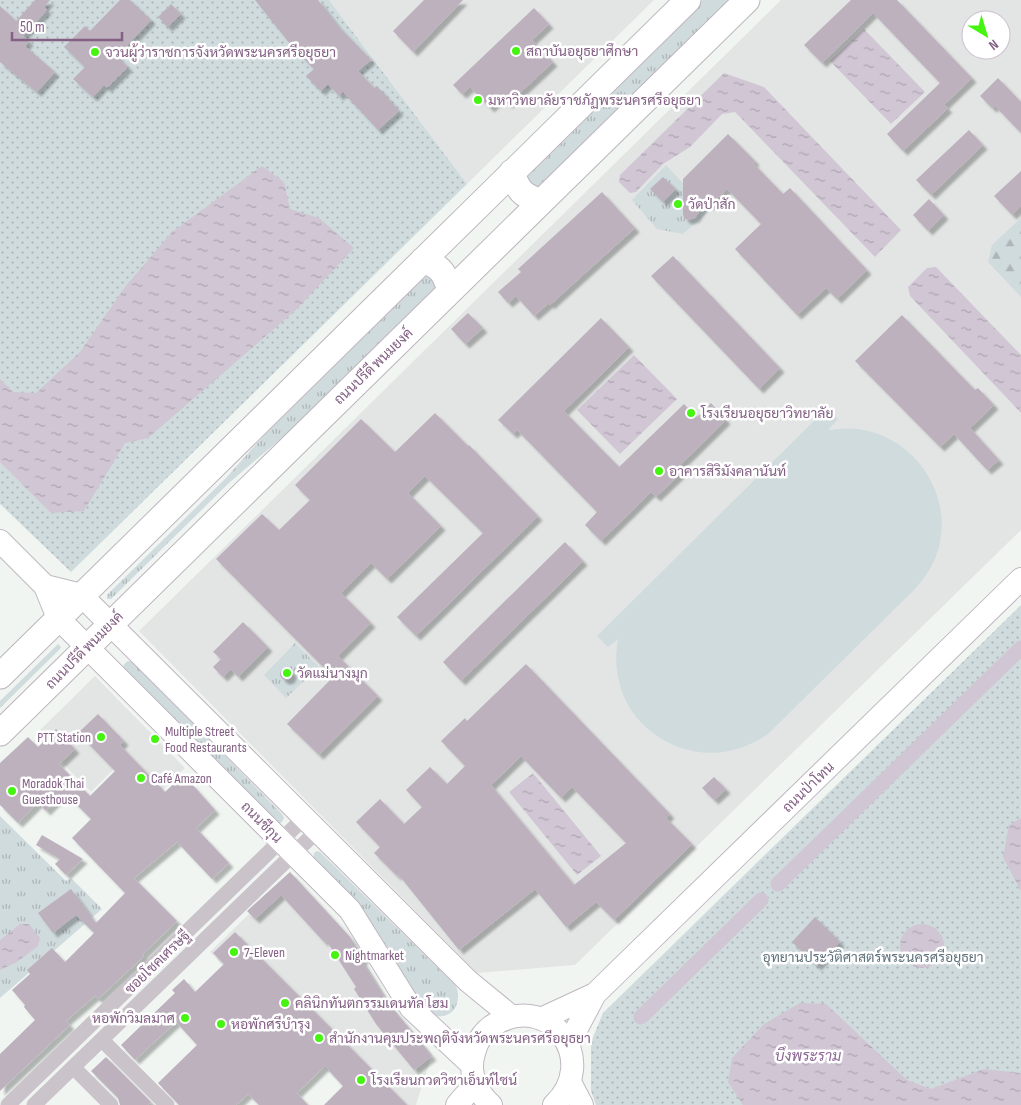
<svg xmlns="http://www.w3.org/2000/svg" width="1021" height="1105" font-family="'Sofia Sans Condensed',Sarabun,sans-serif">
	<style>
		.built { fill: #e3e5e5; fill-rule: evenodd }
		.grass { fill: url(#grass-tufts) }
		.forest { fill: url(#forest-firs) }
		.park { fill: url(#park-dots) }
		.pitch { fill: #d0dbdd }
		.water { fill: url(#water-ripples) }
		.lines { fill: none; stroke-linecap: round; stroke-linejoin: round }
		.canal { stroke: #d0c6d4; stroke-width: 15 }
		.building { fill: #bcb1bd; fill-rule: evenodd; filter: url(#shadow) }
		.secondary-casing { stroke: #c0b7c1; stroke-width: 24 }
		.primary-casing { stroke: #beb6be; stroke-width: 27 }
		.street { stroke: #cac3ca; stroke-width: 15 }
		.secondary { stroke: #fff; stroke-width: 22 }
		.primary { stroke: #fff; stroke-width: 25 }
		.poi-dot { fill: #45f410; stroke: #fff; stroke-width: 2 }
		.labels { text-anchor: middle; stroke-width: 5; stroke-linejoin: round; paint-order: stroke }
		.poi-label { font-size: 14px; fill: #836084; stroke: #fff; text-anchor: start }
		.street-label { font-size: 14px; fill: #836084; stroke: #fff }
		.park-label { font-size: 14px; fill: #60727b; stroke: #fff }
		.water-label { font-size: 15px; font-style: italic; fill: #8e6997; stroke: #fff }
	</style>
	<defs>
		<pattern id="grass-tufts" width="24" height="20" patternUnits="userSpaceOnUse" patternTransform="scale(1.25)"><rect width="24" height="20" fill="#d0dbdd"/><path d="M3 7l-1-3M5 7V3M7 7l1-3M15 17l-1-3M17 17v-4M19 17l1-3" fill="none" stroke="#aeb5b9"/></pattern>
		<pattern id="forest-firs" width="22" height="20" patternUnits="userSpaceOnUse" patternTransform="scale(1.25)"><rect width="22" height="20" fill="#d0dbdd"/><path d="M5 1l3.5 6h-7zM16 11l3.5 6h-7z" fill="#aeb5b9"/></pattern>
		<pattern id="park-dots" width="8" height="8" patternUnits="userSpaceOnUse" patternTransform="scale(1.25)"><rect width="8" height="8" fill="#d0dbdd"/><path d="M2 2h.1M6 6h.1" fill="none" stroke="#aeb5b9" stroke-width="1.8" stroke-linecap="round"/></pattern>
		<pattern id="water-ripples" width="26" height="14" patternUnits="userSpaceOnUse" patternTransform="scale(1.25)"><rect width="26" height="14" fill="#d0c6d4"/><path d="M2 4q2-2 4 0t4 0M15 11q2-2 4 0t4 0" fill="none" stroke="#aea4b2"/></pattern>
		<filter id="shadow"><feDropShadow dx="4.5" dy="4.5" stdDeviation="1" flood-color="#0004"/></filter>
	</defs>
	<rect width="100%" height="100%" fill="#f0f5f2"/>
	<path class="built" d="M329,0H654L467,184Z
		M781,0H1021V530L575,965L477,973L139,631ZM971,20H1001V50H971Z
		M95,676L185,768L150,802L116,767L91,792L35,735Z
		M291,873L345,932L393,1008L432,1054L416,1105H361L210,952Z"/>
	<path class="grass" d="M702,0H732L536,191L523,178L525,174Z
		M666,165L709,211L683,234L657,229L632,200Z
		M423,275L432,276L436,289L311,413L230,482L111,599H107V595L226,478L297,398Z
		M295,643L319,667L286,698L264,675Z
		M58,644L61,647L60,649L0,708V701Z
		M128,661L133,662L282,814L284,818L282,822L278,824L123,668L124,664Z
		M0,816L66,881L71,878L102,909L0,998Z
		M317,851L320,852L456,986C464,1006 448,1024 428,1013L313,860L314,853Z"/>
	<path class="forest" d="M1021,218V297L988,262L992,245Z"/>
	<path class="park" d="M0,0H329L467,184L71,572L0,504Z
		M1021,605V1105H596L591,1091V1042L603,1013Z"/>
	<path class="pitch" d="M827,408L838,419L828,430C838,429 848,428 858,429C918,437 957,500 936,556C931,570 922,581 913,591L768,734C756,742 744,748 729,751C681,761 629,729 619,681C615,666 616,653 618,639L608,647L597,636Z"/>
	<path class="water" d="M864,29L925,92L891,124L830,61Z
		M724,73L764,87L901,230L875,257L735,112L722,114L690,147L663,164L636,192L630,193L619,182L620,175Z
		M262,166L284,182L290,209L319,218L354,248L296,310L148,438L125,443L84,511L51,513L0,462V379L13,392L36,393L80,352L125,287L172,232Z
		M936,267L1021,355V413L910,296L908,287L927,268Z
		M634,355L677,399L620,454L577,410Z
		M533,773L601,856L577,875L509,792Z
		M1021,818V891L1003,857L1009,825Z
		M20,924H29L40,938L38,946L17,962L0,970V940Z
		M900 946a22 22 0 1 1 44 0a22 22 0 1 1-44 0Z
		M800,1003L826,1004L907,1080L931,1089L984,1069L1021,1073V1105H743L728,1082L732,1058L764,1024Z"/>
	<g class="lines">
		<path class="canal" d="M778,884L1021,648
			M641,1017L761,900"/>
	</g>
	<path class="building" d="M35,0H50L44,7L47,10L23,36L29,41L25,46L55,72L37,92L0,62V6L16,21Z
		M120,0H130L151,20L117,56L128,67L107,88L104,85L93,97L73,79L85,67L64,47L85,26L90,31Z
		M255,0H318L338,26L371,60L358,71L374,88L377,86L399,111L378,130L343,92L339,96L328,84L321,91L306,76L314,69L291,45Z
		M424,0H463L413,52L393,31Z
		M851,0H897L972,78L944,105L948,108L903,151L887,134L940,83L873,13L822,63L804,45Z
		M171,4L181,14L168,27L158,17Z
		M534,8L549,24L532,40L553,62L508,104L501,97L490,108L470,87L462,94L453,85Z
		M998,78L1021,102V133L995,106L992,108L980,96Z
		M969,130L983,145L931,195L916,180Z
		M728,134L755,161L753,163L783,194L790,188L867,270L837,299L826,288L797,315L735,249L761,224L727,189L710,206L706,202L695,218L688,220L684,218L683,214V179Z
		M1021,171V206L1012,215L994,196Z
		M663,177L676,189L663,202L650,189Z
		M602,192L635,228L550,305L549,303L534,316L516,296L508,303L498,292L521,272L518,269Z
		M929,199L944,215L928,231L913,215Z
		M673,256L780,368L759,389L651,276Z
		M468,313L483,328L465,344L451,329Z
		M902,315L975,390L978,388L994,405L970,428L999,460L987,470L954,434L940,447L855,361Z
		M601,318L629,347L564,411L619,467L684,404L697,417L711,403L726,420L676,469L680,474L656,497L651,492L601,541L585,525L597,512L517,430L513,434L498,420Z
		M435,413L468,446L469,445L538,516L416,636L397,617L483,533L425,476L408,493L441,526L387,579L371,563L341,593L371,623L338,656L378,696L319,755L287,724L333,677L216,559L262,514L279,530L310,500L295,485L361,419L395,452Z
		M565,542L583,561L461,681L443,662Z
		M243,622L268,647L238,677L231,669L223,677L213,667L221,659L213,652Z
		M526,664L670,814L666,818L692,844L614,920L596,902L566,927L535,889L459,950L398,874L397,876L374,853L380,847L356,822L380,799L404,824L422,807L406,790L430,767L447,784L465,766L441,741L465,718L467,721ZM521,756L561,798L572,787L626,843L574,885L491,785Z
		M280 674a6 6 0 1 1 12 0a6 6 0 1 1-12 0Z
		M98,714L124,741L120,745L165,792L182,776L190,784L191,783L215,810L196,828L229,863L212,879L177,842L134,878L177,921L143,954L144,956L98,999L95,996L66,1021L70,1025L0,1091V1054L35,1020L24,1007L25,1005L12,990L30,974L27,970L52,948L65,962L94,933L76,915L53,933L38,913L71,889L96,923L125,893L72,838L91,819L67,795L63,799L60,797L46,811L38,803L18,823L0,805V763L28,737L38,747L56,729L75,749L59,764L90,796L115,771L78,733Z
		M714,777L726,789L714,800L702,788Z
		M42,835L66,849L83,859L66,875L55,864L60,859L36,845Z
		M290,872L350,937L364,959L362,961L388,1003L432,1056L414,1070L376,1024L354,989L356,987L326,940L324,942L281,895L255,919L247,911Z
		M815,917L840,942L817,966L792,942Z
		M235,932L344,1041L407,1105H324L343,1086L325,1066L297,1093L308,1105H259L248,1094L236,1105H179L158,1083L197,1045L176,1022L135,1060L121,1045L175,993L172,990L184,979L195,992L224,964L213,953Z
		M106,1057L151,1102L148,1105H120L118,1098L91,1071Z"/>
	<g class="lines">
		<defs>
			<path id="secondary" d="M0,541L45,586L58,618L350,910L411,1008L472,1065
				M45,586L81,595L468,981L512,1017
				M541,1019L595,994
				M568,1045L595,994L1021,579
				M570,1082L582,1105
				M457,1105L475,1084
				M491,1105C476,1091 468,1073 474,1053C477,1041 485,1029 497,1023C551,993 600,1061 554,1105"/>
			<path id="primary" d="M512,172C518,191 522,195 541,202
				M423,260C441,267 444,272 450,290
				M0,676L688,0
				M0,733L747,0"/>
		</defs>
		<use href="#secondary" class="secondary-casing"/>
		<use href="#primary" class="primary-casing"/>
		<path class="street" d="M102,1040L167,1105
			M73,1067L111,1105
			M8,1105L304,818
			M34,1105L317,831"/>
		<use href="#secondary" class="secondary"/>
		<use href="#primary" class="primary"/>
	</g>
	<g class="poi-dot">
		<circle cx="516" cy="51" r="5"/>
		<circle cx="95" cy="52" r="5"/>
		<circle cx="478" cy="100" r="5"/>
		<circle cx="678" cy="204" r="5"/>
		<circle cx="691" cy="413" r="5"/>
		<circle cx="659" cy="471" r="5"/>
		<circle cx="287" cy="673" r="5"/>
		<circle cx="101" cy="737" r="5"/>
		<circle cx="155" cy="739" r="5"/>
		<circle cx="141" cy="778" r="5"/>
		<circle cx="12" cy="791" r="5"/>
		<circle cx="234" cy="952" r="5"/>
		<circle cx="335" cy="955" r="5"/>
		<circle cx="285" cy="1003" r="5"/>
		<circle cx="185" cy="1018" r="5"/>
		<circle cx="221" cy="1024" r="5"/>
		<circle cx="319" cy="1038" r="5"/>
		<circle cx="361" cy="1080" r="5"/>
	</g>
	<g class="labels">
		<g class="poi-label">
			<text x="526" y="56">สถาบันอยุธยาศึกษา</text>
			<text x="105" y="57">จวนผู้ว่าราชการจังหวัดพระนครศรีอยุธยา</text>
			<text x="488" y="105">มหาวิทยาลัยราชภัฏพระนครศรีอยุธยา</text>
			<text x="688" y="209">วัดป่าสัก</text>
			<text x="701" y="418">โรงเรียนอยุธยาวิทยาลัย</text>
			<text x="669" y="476">อาคารสิริมังคลานันท์</text>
			<text x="297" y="678">วัดแม่นางมุก</text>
			<text x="165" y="736">Multiple Street<tspan x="165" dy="16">Food Restaurants</tspan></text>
			<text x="91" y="742" text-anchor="end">PTT Station</text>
			<text x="151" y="783">Café Amazon</text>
			<text x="22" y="788">Moradok Thai<tspan x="22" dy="16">Guesthouse</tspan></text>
			<text x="244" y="957">7-Eleven</text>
			<text x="345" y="960">Nightmarket</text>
			<text x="295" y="1008">คลินิกทันตกรรมเดนทัล โฮม</text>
			<text x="175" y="1023" text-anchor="end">หอพักวิมลมาศ</text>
			<text x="231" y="1029">หอพักศรีบำรุง</text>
			<text x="329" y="1043">สำนักงานคุมประพฤติจังหวัดพระนครศรีอยุธยา</text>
			<text x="371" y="1085">โรงเรียนกวดวิชาเอ็นท์ไซน์</text>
		</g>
		<g class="street-label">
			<text transform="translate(373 366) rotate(-44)" y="5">ถนนปรีดี พนมยงค์</text>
			<text transform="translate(84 650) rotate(-45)" y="5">ถนนปรีดี พนมยงค์</text>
			<text transform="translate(808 787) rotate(-44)" y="5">ถนนป่าโทน</text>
			<text transform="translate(262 822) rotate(45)" y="5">ถนนชีกุน</text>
			<text transform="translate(157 962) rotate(-44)" y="5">ซอยโชคเศรษฐี</text>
		</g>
		<g class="park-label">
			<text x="873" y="962">อุทยานประวัติศาสตร์พระนครศรีอยุธยา</text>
		</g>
		<g class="water-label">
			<text x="808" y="1061">บึงพระราม</text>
		</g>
	</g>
	<g transform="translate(986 35) rotate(142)"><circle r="24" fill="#ffffff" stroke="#cdbfce"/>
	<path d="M0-4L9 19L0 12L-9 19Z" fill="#45f410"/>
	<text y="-8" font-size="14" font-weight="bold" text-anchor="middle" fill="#836084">N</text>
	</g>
	<path d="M12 32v8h110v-8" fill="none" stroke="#836084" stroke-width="2.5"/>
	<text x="20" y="32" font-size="15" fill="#836084" stroke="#ffffff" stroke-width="4" paint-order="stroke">50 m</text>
</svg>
